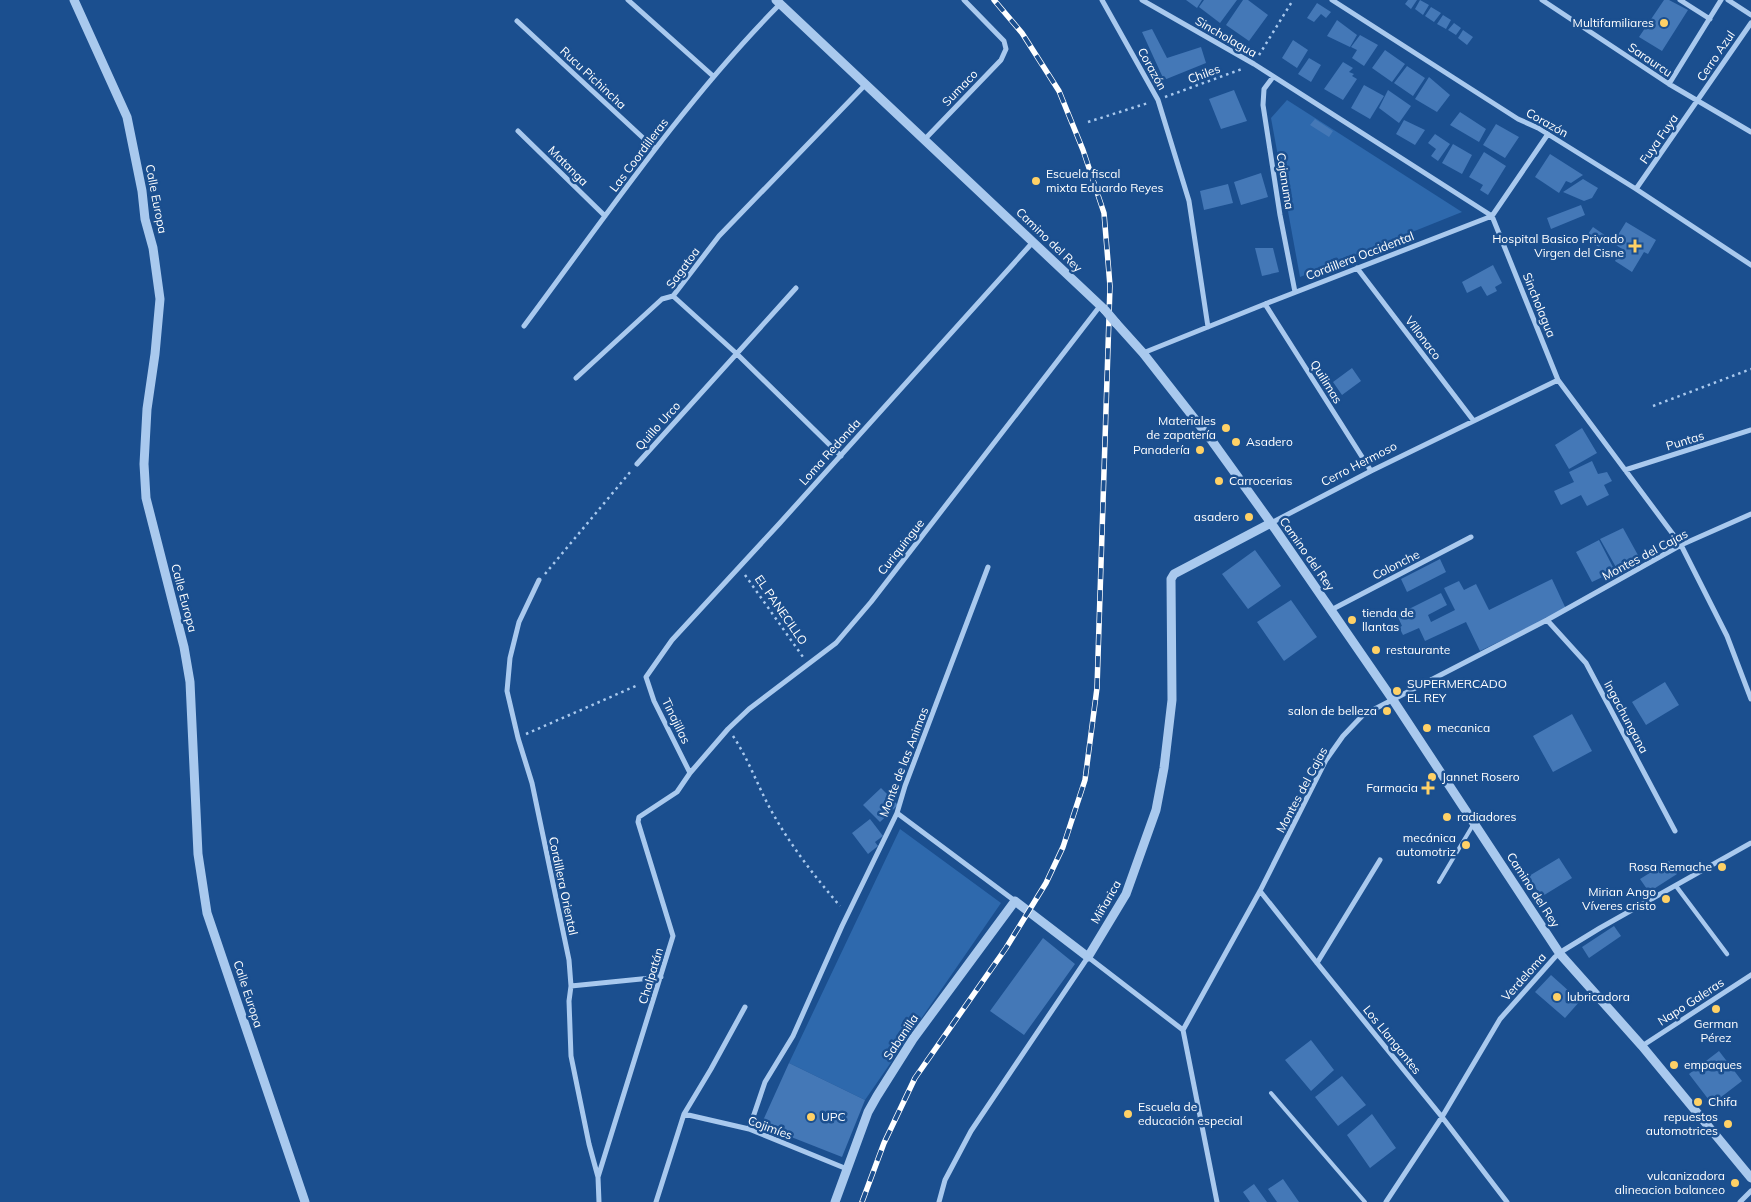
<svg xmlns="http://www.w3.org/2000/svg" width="1751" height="1202" font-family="Mulish,sans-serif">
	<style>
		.green { fill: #2e69ad }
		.building { fill: #4478b7 }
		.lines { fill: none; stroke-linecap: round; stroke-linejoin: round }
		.path { stroke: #a9c9ee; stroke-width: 2.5; stroke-dasharray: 2.5 4; stroke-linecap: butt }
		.service { stroke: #a9c9ee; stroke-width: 4 }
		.pedestrian { stroke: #a9c9ee; stroke-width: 4.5 }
		.minor { stroke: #a9c9ee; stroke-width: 5 }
		.tertiary { stroke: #a9c9ee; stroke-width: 9 }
		.rail-casing { stroke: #fff; stroke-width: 5.5 }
		.rail { stroke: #1b4f8f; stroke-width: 4; stroke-dasharray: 11; stroke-linecap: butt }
		.tertiary-bridge { stroke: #a9c9ee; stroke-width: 9 }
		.poi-dot { fill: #ffd166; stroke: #1b4f8f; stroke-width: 2 }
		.labels { text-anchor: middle; stroke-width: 5; stroke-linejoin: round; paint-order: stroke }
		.poi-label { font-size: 12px; fill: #fff; stroke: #1b4f8f; text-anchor: start }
		.street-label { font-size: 12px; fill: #fff; stroke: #1b4f8f }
	</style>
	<rect width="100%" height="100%" fill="#1b4f8f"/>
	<path class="green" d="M1287,100L1462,212L1300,277L1271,118Z
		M900,829L1001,903L865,1100L789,1063Z"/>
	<path class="building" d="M1186,0H1202L1197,8Z
		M1204,0H1237L1220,23L1199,7Z
		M1243,0H1248L1268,15L1249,41L1226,25Z
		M1408,0H1417L1411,9L1405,4Z
		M1420,0L1429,5L1423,15L1415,9Z
		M1664,0H1669L1688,10L1662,51L1639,37Z
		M1317,3L1331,12L1326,18L1321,14L1314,22L1307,18Z
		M1431,7L1441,13L1434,22L1425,16Z
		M1443,15L1451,20L1446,29L1437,24Z
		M1337,20L1357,35L1350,47L1327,36Z
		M1454,23L1461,28L1456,35L1448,30Z
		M1152,29L1167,58L1201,47L1206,63L1164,80L1142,32Z
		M1463,30L1473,37L1467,45L1458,38Z
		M1360,35L1378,45L1364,66L1352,58L1357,50L1351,47Z
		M1293,40L1308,50L1297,68L1282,58Z
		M1385,50L1405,64L1392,82L1372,68Z
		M1309,58L1321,65L1311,82L1298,74Z
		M1343,62L1353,68L1349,72L1354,74L1352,76L1357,79L1343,100L1324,89Z
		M1407,66L1425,78L1413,96L1394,83Z
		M1429,77L1450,95L1437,112L1415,99Z
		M1364,85L1384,96L1370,119L1351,108Z
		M1234,90L1247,121L1221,129L1209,99Z
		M1388,90L1411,106L1399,123L1379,108Z
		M1460,112L1486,129L1479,142L1450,125Z
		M1315,119L1333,131L1329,137L1310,125Z
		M1404,120L1425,130L1415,145L1396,134Z
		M1496,124L1519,137L1505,158L1483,145Z
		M1435,134L1450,144L1438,161L1431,156L1436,149L1428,143Z
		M1453,144L1472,155L1462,174L1442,163Z
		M1484,152L1506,166L1488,195L1480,190L1483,185L1469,177Z
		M1550,154L1583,175L1571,183L1566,181L1559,193L1535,177Z
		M1261,173L1268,197L1241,205L1234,182Z
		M1583,179L1598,188L1592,198L1584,201L1563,192Z
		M1228,184L1233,203L1204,210L1200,191Z
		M1581,205L1585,215L1551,229L1547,218Z
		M1626,222L1656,240L1648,254L1644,252L1632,272L1615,261L1622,249L1613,243Z
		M1593,227L1606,236L1599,247L1585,238Z
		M1255,248H1273L1279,272L1262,276Z
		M1493,265L1502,283L1495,287L1497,291L1487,296L1481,286L1467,293L1462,282Z
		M1352,368L1361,381L1342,395L1333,382Z
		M1582,428L1597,453L1569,469L1555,445Z
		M1592,461L1598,474L1607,472L1612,481L1604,485L1609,495L1587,506L1581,495L1561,505L1554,491L1574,482L1569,472Z
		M1623,528L1639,557L1617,569L1600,539Z
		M1599,540L1615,571L1592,582L1576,552Z
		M1255,550L1281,586L1248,609L1222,574Z
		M1440,559L1446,572L1407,592L1401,579Z
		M1552,579L1566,609L1480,651L1466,622L1425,641L1419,628L1403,635L1399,627L1402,626L1397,615L1441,593L1447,605L1428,615L1431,622L1455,610L1444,588L1459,581L1464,590L1476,584L1489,610Z
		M1291,600L1317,637L1284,661L1257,622Z
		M1665,682L1679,705L1646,725L1632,702Z
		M1572,714L1592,751L1553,772L1533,736Z
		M881,788L898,805L880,822L863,805Z
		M870,819L883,836L875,842L878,846L868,854L852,833Z
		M1559,858L1572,878L1541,897L1529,876Z
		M1669,861L1677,874L1649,892L1640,879Z
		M1614,926L1621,936L1589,958L1582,947Z
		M1043,938L1075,964L1024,1035L990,1011Z
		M1551,975L1580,1001L1565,1018L1535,992Z
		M1311,1040L1334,1070L1311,1091L1285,1060Z
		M1719,1051L1742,1081L1712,1104L1689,1074Z
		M789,1063L865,1100L842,1157L761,1125Z
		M1342,1076L1366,1105L1338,1126L1315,1097Z
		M1372,1114L1396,1148L1370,1168L1347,1135Z
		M1283,1179L1299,1202H1277L1268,1189Z
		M1254,1184L1267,1202H1250L1243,1192Z"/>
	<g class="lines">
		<path class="path" d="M1259,55L1293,0
			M1165,97L1242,69
			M1088,122L1148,103
			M1653,406L1751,369
			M545,574L631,471
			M745,575L803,657
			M526,734L638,685
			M733,736C749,760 758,787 772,812C791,846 815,877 840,906"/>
		<path class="service" d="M1439,882L1473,825
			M1271,1093L1365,1202"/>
		<path class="pedestrian" d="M1676,886L1727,954"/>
		<path class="minor" d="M628,0L713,76
			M1102,0L1158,100L1189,201L1208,327
			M1142,0L1254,64L1492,216L1558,380L1681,545L1727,636L1751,699
			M1332,0L1518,119L1538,128L1636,189L1751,265
			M1542,0L1669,84L1751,132
			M1680,0L1710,19
			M1728,0L1751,15
			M517,21L655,149
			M1273,77L1264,89L1263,105L1280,215L1295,292
			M1669,84L1721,0
			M518,131L605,216
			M925,139L1001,60L1006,49L1004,41L964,0
			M1636,189L1751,23
			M1357,268L1473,420
			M673,296L719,236L866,84
			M673,296L737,354L841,456
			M1265,304L1371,471
			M524,326C606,216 684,101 780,4
			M1143,353L1265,304L1492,216L1548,134
			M576,378L662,299L673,296
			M637,464L796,288
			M1625,470L1751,430
			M1271,523L1371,471L1558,380
			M539,580L519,622L510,658L507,691L518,738L532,783L569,960L571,986L569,1001L571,1056L589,1144L598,1177L599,1202
			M1331,610L1471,537
			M1547,620L1586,663L1675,831
			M690,773L654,701L646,677L672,640L779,524L1033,242
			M897,813L1015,901
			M1260,891L1317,963L1442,1117L1507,1202
			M1317,963L1380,860
			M571,986L661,977
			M1642,1046L1751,975
			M684,1114L749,1129L847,1169
			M749,1129L765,1082L793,1036L842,926L897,813L905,786L988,567
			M598,1177L673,936L638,822L639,817L677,792L690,773L728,729L749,709L836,643L871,602L1100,306
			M656,1202L684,1114L711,1069L745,1007
			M939,1202L945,1180L971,1131L1088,957L1183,1030
			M1217,1202L1183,1030L1260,891L1326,760L1343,736L1363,715L1547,620L1681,545L1751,514
			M1386,1202L1442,1117L1500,1019L1555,957L1564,950L1600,928L1751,843
			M1740,1202L1751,1191"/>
		<path class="tertiary" d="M74,0L127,117L142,191L145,219L153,248L160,299L155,354L147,409L144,464L146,498L184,647L190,682L198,854L207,913L305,1202
			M776,0L1105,310
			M1116,323L1143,353L1212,441L1271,523L1393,700L1560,954L1642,1046L1751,1178
			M835,1202L868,1112L877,1096L913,1039L1015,901L1088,957L1126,894L1156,810L1164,768L1172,700L1171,579L1174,574L1271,523"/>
		<defs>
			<path id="rail" d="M862,1202L884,1143L915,1078L1006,948L1046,883L1063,847L1085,780L1097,688L1110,286L1104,213L1083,150L1059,91L1022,33L994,0"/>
		</defs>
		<use href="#rail" class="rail-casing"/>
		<use href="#rail" class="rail"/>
		<path class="tertiary-bridge" d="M1105,310L1116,323"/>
	</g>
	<g class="poi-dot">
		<circle cx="1664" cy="23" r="5"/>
		<circle cx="1036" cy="181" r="5"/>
		<path d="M1632.5 238.5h5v5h5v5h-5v5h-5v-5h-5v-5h5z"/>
		<circle cx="1226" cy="428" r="5"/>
		<circle cx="1236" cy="442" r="5"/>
		<circle cx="1200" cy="450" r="5"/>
		<circle cx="1219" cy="481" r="5"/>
		<circle cx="1249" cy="517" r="5"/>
		<circle cx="1352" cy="620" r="5"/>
		<circle cx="1376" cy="650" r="5"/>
		<circle cx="1397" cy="691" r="5"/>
		<circle cx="1387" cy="711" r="5"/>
		<circle cx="1427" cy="728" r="5"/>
		<circle cx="1432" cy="777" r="5"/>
		<path d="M1425.5 780.5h5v5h5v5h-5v5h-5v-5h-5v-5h5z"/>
		<circle cx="1447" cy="817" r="5"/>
		<circle cx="1466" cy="845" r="5"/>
		<circle cx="1722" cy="867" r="5"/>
		<circle cx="1666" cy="899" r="5"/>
		<circle cx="1557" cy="997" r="5"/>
		<circle cx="1716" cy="1009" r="5"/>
		<circle cx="1674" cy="1065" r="5"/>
		<circle cx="1698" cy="1102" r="5"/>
		<circle cx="1128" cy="1114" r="5"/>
		<circle cx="811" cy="1117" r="5"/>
		<circle cx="1728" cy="1124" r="5"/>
		<circle cx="1735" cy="1183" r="5"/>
	</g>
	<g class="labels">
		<g class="poi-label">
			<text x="1654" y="27" text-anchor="end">Multifamiliares</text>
			<text x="1046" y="178">Escuela fiscal<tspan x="1046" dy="14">mixta Eduardo Reyes</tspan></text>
			<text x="1624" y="243" text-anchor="end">Hospital Basico Privado<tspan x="1624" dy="14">Virgen del Cisne</tspan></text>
			<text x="1216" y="425" text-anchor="end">Materiales<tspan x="1216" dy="14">de zapatería</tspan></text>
			<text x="1246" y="446">Asadero</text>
			<text x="1190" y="454" text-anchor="end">Panadería</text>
			<text x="1229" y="485">Carrocerias</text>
			<text x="1239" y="521" text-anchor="end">asadero</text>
			<text x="1362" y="617">tienda de<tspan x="1362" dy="14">llantas</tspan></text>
			<text x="1386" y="654">restaurante</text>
			<text x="1407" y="688">SUPERMERCADO<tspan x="1407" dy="14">EL REY</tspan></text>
			<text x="1377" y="715" text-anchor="end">salon de belleza</text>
			<text x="1437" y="732">mecanica</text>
			<text x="1442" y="781">Jannet Rosero</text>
			<text x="1418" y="792" text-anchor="end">Farmacia</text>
			<text x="1457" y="821">radiadores</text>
			<text x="1456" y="842" text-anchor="end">mecánica<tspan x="1456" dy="14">automotriz</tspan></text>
			<text x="1712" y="871" text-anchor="end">Rosa Remache</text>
			<text x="1656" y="896" text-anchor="end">Mirian Ango<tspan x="1656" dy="14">Víveres cristo</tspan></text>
			<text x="1567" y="1001">lubricadora</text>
			<text x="1716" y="1028" text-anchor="middle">German<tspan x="1716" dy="14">Pérez</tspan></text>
			<text x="1684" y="1069">empaques</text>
			<text x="1708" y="1106">Chifa</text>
			<text x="1138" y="1111">Escuela de<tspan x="1138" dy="14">educación especial</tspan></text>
			<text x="821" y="1121">UPC</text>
			<text x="1718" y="1121" text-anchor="end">repuestos<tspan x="1718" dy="14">automotrices</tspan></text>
			<text x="1725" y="1180" text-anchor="end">vulcanizadora<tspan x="1725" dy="14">alineacion balanceo</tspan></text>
		</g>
		<g class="street-label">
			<text transform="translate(1226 37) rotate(30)" y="4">Sincholagua</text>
			<text transform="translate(1716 56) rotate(-56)" y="4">Cerro Azul</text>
			<text transform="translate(1650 60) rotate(34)" y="4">Saraurcu</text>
			<text transform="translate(1152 69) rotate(61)" y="4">Corazón</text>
			<text transform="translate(1204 74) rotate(-20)" y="4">Chiles</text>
			<text transform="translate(593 78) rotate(43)" y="4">Rucu Pichincha</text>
			<text transform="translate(960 88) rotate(-46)" y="4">Sumaco</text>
			<text transform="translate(1547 123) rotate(29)" y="4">Corazón</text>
			<text transform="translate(1659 139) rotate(-55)" y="4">Fuya Fuya</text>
			<text transform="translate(639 155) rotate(-53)" y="4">Las Coordilleras</text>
			<text transform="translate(568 166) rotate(45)" y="4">Matanga</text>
			<text transform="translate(1285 181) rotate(81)" y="4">Cajanuma</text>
			<text transform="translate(156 199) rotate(79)" y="4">Calle Europa</text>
			<text transform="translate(1049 240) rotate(44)" y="4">Camino del Rey</text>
			<text transform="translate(1360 256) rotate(-21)" y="4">Cordillera Occidental</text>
			<text transform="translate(683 268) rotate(-54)" y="4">Sagatoa</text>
			<text transform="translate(1539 305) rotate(68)" y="4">Sincholagua</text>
			<text transform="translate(1423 338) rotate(53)" y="4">Villonaco</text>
			<text transform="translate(1326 382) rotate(58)" y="4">Quilimas</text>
			<text transform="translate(658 426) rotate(-48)" y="4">Quillo Urco</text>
			<text transform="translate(1685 441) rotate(-17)" y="4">Puntas</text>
			<text transform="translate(830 452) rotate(-48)" y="4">Loma Redonda</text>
			<text transform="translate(1359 464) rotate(-27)" y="4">Cerro Hermoso</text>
			<text transform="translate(901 547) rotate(-52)" y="4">Curiquingue</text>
			<text transform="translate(1307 554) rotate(55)" y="4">Camino del Rey</text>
			<text transform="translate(1645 555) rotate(-28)" y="4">Montes del Cajas</text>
			<text transform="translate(1396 565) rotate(-27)" y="4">Colonche</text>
			<text transform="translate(184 598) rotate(75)" y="4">Calle Europa</text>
			<text transform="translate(781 610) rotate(55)" y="4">EL PANECILLO</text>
			<text transform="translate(1626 717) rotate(62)" y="4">Ingachungana</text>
			<text transform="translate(676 721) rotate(64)" y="4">Tinajillas</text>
			<text transform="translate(904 762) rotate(-69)" y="4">Monte de las Animas</text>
			<text transform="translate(1302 790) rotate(-62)" y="4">Montes del Cajas</text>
			<text transform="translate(563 886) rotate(78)" y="4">Cordillera Oriental</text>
			<text transform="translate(1533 890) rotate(57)" y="4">Camino del Rey</text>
			<text transform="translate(1106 902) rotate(-60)" y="4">Miñarica</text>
			<text transform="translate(651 976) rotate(-73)" y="4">Chalpatán</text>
			<text transform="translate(1524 977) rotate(-48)" y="4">Verdeloma</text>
			<text transform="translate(248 994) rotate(72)" y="4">Calle Europa</text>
			<text transform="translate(1691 1002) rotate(-33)" y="4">Napo Galeras</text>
			<text transform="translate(901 1037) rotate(-56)" y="4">Sabanilla</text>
			<text transform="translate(1392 1040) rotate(51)" y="4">Los Llangantes</text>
			<text transform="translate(770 1128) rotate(20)" y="4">Cojimíes</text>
		</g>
	</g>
</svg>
